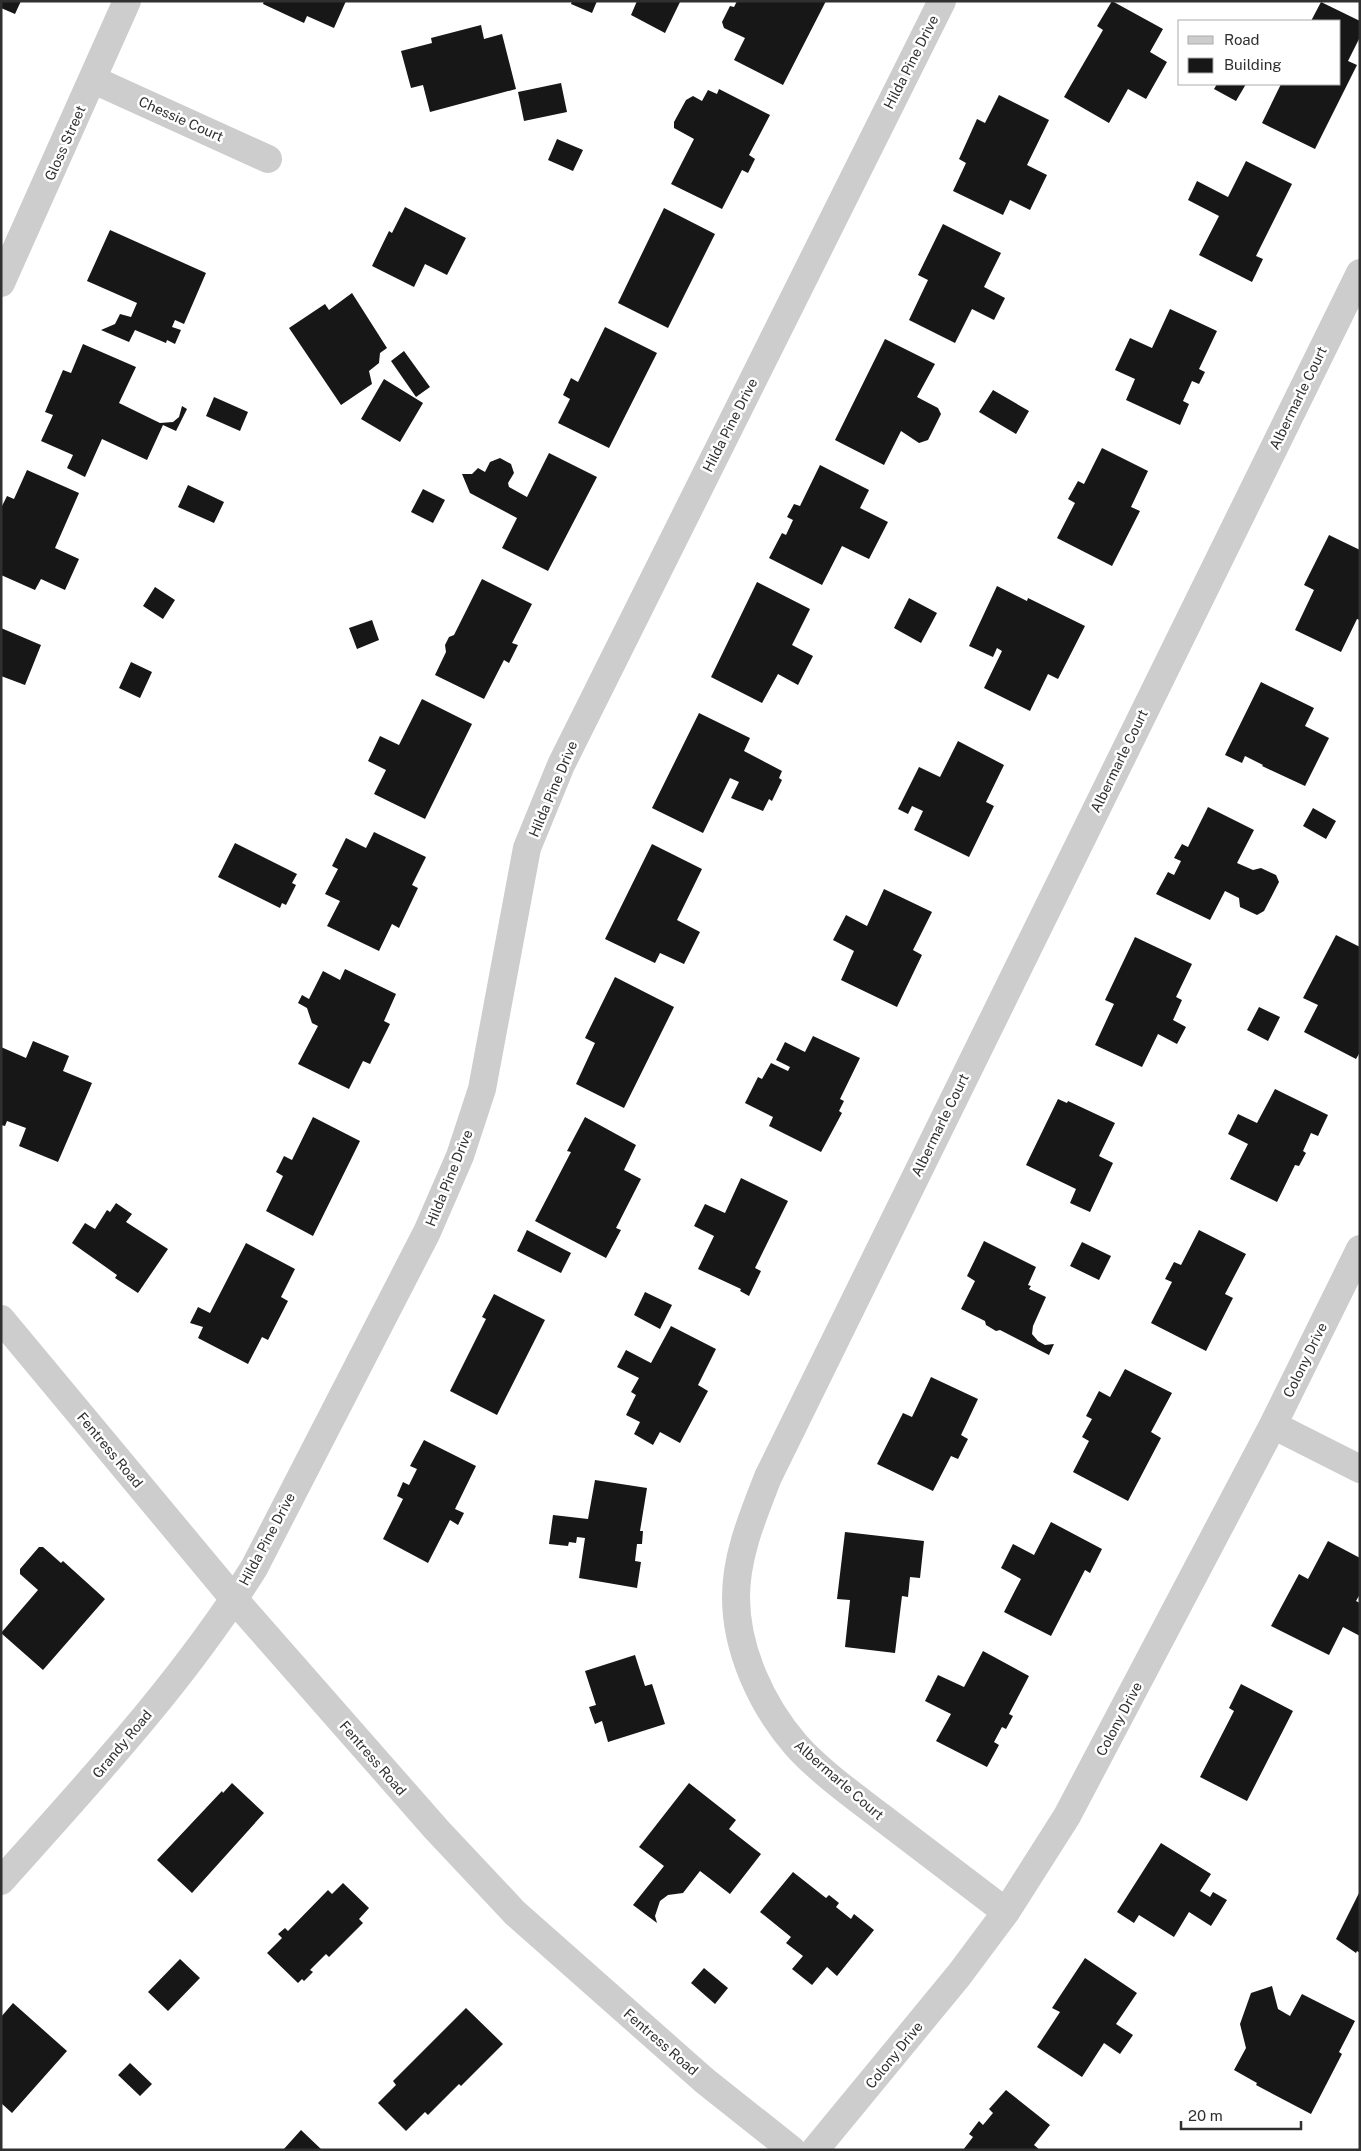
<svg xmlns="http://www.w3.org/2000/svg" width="1361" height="2151" font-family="'Public Sans',sans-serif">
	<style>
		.building { fill: #171717 }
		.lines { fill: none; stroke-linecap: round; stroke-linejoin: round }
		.minor { stroke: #cdcdcd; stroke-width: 28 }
		.tertiary { stroke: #cdcdcd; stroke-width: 28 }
		.labels { text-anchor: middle; stroke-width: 5; stroke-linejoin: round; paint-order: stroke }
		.street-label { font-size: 14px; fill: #303030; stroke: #fff }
	</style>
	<rect width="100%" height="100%" fill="#fff"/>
	<path class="building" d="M1,1H21L15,14L1,8Z
		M264,1H346L334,28L307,16L304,23L263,4Z
		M572,1H597L592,13L571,4Z
		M637,1H678L680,2L665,33L631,15Z
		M737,1H826L783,85L734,60L745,38L724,28L722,22L730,6L734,7Z
		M1112,1L1163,29L1150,52L1167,62L1146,99L1128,89L1109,123L1064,97L1103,30L1097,26Z
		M1321,2L1360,21V37L1348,61L1357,65L1315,149L1262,123L1281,84H1340V21H1311Z
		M481,25L484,39L502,34L516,89L430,112L423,85L411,88L401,51L432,43L431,38Z
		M561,83L567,112L524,121L518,92Z
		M1217,84H1246L1236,101L1214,89Z
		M719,89L770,115L749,155L755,159L748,173L742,170L722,209L671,184L694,139L674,128V122L686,100L693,96L702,101L708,90L717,94Z
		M999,95L1049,120L1027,165L1047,175L1030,210L1010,200L1003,215L953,191L966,163L959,159L977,119L985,123Z
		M557,139L583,150L573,171L548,160Z
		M1246,161L1292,184L1256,256L1263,259L1252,282L1199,255L1219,216L1188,200L1197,181L1228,197Z
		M405,207L466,238L447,275L425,264L414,287L372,266L389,231L392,233Z
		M664,208L715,234L668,328L618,303Z
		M943,224L1001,253L984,287L1005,298L994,320L972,309L955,343L909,320L928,280L918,275Z
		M110,230L206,273L184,324L175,320L172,327L181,330L175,344L167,340L166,343L135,330L129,342L101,330L115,324L120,314L131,317L137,303L87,281Z
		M352,293L387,348L380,353L379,363L369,371L372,384L341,405L289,328L325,304L329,310Z
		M1170,309L1217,331L1199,369L1205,372L1199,384L1192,381L1183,401L1189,404L1180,425L1126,400L1135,379L1115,370L1130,338L1152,348Z
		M605,327L657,353L609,448L558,423L570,399L563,395L571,378L578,382Z
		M885,339L935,364L917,397L938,408L941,414L928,440L919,443L901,431L884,465L835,440Z
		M83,344L136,367L119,403L160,423L173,422L179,417L182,406L187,409L176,431L163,425L147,460L102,439L85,477L67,468L73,455L41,441L53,415L45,412L63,370L71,373Z
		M404,351L430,387L416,397L391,361Z
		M384,379L423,403L400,442L361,419Z
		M993,390L1029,411L1016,434L979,412Z
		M214,397L248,412L240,431L206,416Z
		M1102,448L1148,471L1131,507L1140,511L1112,566L1057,538L1075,503L1068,499L1078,481L1084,484Z
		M549,453L597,477L548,571L502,548L517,518L470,493L462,474H472L478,468L485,472L490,462L500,458L511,464L514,473L508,483L509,487L527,497Z
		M820,465L869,490L860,508L888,522L869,559L842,546L822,585L769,558L782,533L786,535L793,520L787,517L794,504L800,506Z
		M27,470L79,493L55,548L79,559L65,590L41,579L35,590L1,575V508L7,496L14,499Z
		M188,485L224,502L214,523L178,507Z
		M423,489L445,500L433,523L411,512Z
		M1329,535L1360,550V620L1357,619L1341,652L1295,630L1314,590L1304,585Z
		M482,579L532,604L512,643L518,645L509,663L504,660L484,699L435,675L446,652L445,645L449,637L454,635Z
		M757,582L810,609L792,645L813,656L798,685L778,674L762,703L711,677Z
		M997,586L1027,601L1028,598L1085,626L1058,679L1048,674L1030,711L984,688L1002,651L997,648L993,657L969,646Z
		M155,587L175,600L163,619L143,606Z
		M909,598L937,613L921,643L894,628Z
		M372,620L379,640L357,649L349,628Z
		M1,628L41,645L25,685L1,676Z
		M131,662L152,672L140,698L119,688Z
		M1261,682L1314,708L1305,726L1329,738L1305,786L1262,766L1263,765L1245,756L1242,763L1225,755Z
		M422,699L472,724L425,819L374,794L386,770L368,761L380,736L399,745Z
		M699,713L750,738L744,751L782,771L779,778L782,780L772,801L769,799L763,811L731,798L739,782L730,778L703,833L652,808Z
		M958,741L1004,765L986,802L994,806L969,857L914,830L923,811L912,806L908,814L898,809L919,767L940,777Z
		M1208,807L1254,830L1237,863L1253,870L1261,868L1276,875L1279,882L1264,911L1257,915L1240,907L1239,898L1225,891L1210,920L1156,894L1168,872L1174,875L1181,861L1174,858L1182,844L1188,847Z
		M1313,808L1336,821L1326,839L1303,826Z
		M374,832L426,857L412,885L418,888L399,928L392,924L379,951L327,926L340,901L325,894L338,869L332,866L346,838L366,848Z
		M235,843L297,874L292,883L296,885L286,905L282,903L280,908L218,877Z
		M652,844L702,869L677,920L700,932L684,964L660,953L655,963L605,939Z
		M884,889L932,912L913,950L922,955L897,1007L841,980L854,951L833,940L846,915L867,926Z
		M1336,935L1360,947V1052L1356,1059L1304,1032L1318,1005L1303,998Z
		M1135,937L1192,964L1176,997L1182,1000L1173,1020L1186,1027L1177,1044L1158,1034L1142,1067L1095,1045L1114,1004L1105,1000Z
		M345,969L396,994L384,1021L390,1024L370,1064L363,1061L349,1089L298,1064L318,1026L312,1023L307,1008L298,1003L302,995L309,999L323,971L340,980Z
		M615,977L674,1007L624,1108L576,1084L595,1043L585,1038Z
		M1259,1007L1280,1017L1268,1041L1247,1030Z
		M813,1036L860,1058L840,1099L844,1101L839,1111L842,1113L821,1152L769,1126L773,1117L745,1103L758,1077L762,1079L771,1063L788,1071L790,1067L776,1060L785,1042L805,1052Z
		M33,1041L69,1056L63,1071L92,1083L58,1162L19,1146L26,1128L7,1121L5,1126L1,1125V1047L26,1058Z
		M1275,1089L1328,1115L1318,1136L1311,1133L1303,1151L1306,1153L1299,1166L1295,1165L1277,1202L1230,1179L1248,1144L1228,1134L1238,1114L1257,1123Z
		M1058,1099L1067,1103L1068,1101L1115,1123L1099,1156L1113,1163L1090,1212L1070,1203L1076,1189L1026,1165Z
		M313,1117L360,1141L313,1236L266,1211L283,1176L276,1172L284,1156L292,1160Z
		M585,1117L636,1145L624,1170L641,1179L616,1228L621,1230L606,1258L535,1221L571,1152L567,1151Z
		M741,1178L788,1201L755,1268L761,1271L749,1296L740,1291L741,1289L698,1269L714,1236L694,1226L705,1204L725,1213Z
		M116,1203L132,1214L126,1222L168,1249L138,1293L115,1278L117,1275L72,1243L85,1223L95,1229L107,1210L110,1212Z
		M527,1230L571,1253L561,1273L517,1251Z
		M1199,1230L1246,1254L1225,1294L1233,1298L1206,1351L1151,1323L1172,1282L1165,1279L1174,1262L1181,1265Z
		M984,1241L1036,1267L1028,1285L1031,1286L1029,1289L1046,1297L1033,1326L1032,1334L1038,1341L1045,1345L1054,1344L1049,1355L1000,1330L996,1331L986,1325L985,1321L961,1309L975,1281L967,1276Z
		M1082,1242L1111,1256L1099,1280L1070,1266Z
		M246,1243L295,1269L281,1297L288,1301L268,1340L262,1337L248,1364L198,1338L203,1327L190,1323L198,1307L210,1313Z
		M645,1292L672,1305L660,1329L634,1315Z
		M494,1294L545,1320L497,1415L450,1391L486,1319L482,1317Z
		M671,1326L716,1349L698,1385L708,1391L680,1443L660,1432L653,1445L634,1434L640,1422L626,1415L636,1395L631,1392L639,1378L617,1367L626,1350L651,1363Z
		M1125,1369L1172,1393L1151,1432L1161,1438L1128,1501L1073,1472L1089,1441L1082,1437L1092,1419L1086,1416L1099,1391L1110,1397Z
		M931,1377L978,1399L961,1435L968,1439L958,1459L951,1456L933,1491L877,1464L903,1413L912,1417Z
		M424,1440L476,1466L455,1509L464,1513L458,1525L450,1520L428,1563L383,1539L403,1499L397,1496L403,1482L409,1485L417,1469L410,1466Z
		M595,1480L647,1488L640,1531H643L642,1544H637L635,1561L641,1562L637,1588L579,1578L585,1538L577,1537L576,1543L569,1542L568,1546L549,1544L553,1515L588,1519Z
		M1051,1522L1102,1549L1090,1573L1085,1570L1051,1636L1004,1612L1021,1579L1001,1568L1013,1544L1034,1555Z
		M845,1532L924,1541L920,1578L910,1577L908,1597L902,1596L895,1653L845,1647L850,1600L837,1599Z
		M1328,1541L1360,1558V1594L1356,1601L1360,1603V1636L1343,1627L1329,1655L1271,1626L1299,1574L1308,1579Z
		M39,1547H43L61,1563L63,1561L105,1599L43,1670L1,1633L38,1590L20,1574V1569Z
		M983,1651L1029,1676L1009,1714L1013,1716L1006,1729L1002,1727L994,1742L999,1745L987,1767L936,1741L951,1714L925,1701L938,1675L964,1687Z
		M635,1655L645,1686L652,1684L665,1724L608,1742L602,1721L595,1724L589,1707L596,1705L585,1671Z
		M1241,1684L1293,1711L1247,1801L1200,1777L1234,1711L1229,1708Z
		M232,1783L264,1813L192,1893L157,1860L222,1791L223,1793Z
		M689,1783L736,1820L729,1829L761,1854L730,1894L700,1871L683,1893L668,1895L660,1901L655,1916L657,1923L633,1905L664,1866L639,1847Z
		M1161,1843L1211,1874L1200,1891L1210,1897L1213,1892L1227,1900L1211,1926L1189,1912L1174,1937L1139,1915L1134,1923L1117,1912Z
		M793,1872L826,1898L829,1895L839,1903L836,1907L851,1919L854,1914L874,1930L837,1976L827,1967L812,1985L792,1969L803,1956L786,1943L791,1937L760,1912Z
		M343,1883L369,1908L359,1919L363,1923L329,1957L326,1954L310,1970L313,1972L304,1981L302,1979L298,1983L267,1953L282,1938L278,1934L285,1928L288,1931L328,1890L332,1894Z
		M1360,1891V1953L1357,1951L1356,1953L1336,1939Z
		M1085,1958L1137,1993L1116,2024L1133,2035L1120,2054L1104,2043L1082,2077L1037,2047L1060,2012L1052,2008Z
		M180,1959L200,1978L168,2011L148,1992Z
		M704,1968L728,1988L715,2004L691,1983Z
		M1272,1986L1278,2009L1290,2016L1302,1994L1355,2021L1339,2052L1342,2054L1311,2114L1256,2085L1257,2083L1234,2070L1246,2048L1240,2024L1251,1993Z
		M13,2003L67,2051L12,2113L1,2103V2017Z
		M466,2008L503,2044L461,2086L459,2084L428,2115L425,2112L406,2131L378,2103L396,2085L393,2081Z
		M130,2063L152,2084L140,2096L118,2075Z
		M1006,2090L1050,2125L1034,2145L1040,2150H963L973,2137L969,2134L979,2121L983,2125L993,2113L989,2109Z
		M301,2130L322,2150H283Z"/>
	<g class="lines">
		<path class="minor" d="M94,80L268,159
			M1,283L127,1
			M1273,1425L1360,1469
			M1,1881C91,1780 182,1683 254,1568L427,1232L460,1156L482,1089L527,848L561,765L942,1
			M1006,1912C964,1880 922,1848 880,1816C854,1796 818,1770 796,1745C762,1706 736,1650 736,1597C736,1555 753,1516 768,1477L1360,273
			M815,2150L959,1975L1006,1912L1067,1816L1273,1425L1360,1249"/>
		<path class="tertiary" d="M1,1319L234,1599L437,1830L515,1913L705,2081L792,2150"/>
	</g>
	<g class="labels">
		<g class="street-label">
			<text transform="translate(911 62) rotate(-63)" y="5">Hilda Pine Drive</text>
			<text transform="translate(181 119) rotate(24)" y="5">Chessie Court</text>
			<text transform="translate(65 143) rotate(-66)" y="5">Gloss Street</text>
			<text transform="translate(1298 398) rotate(-64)" y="5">Albermarle Court</text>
			<text transform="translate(730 425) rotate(-63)" y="5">Hilda Pine Drive</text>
			<text transform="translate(1119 761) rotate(-64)" y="5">Albermarle Court</text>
			<text transform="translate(553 789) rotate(-67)" y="5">Hilda Pine Drive</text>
			<text transform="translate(940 1125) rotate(-64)" y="5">Albermarle Court</text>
			<text transform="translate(449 1178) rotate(-68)" y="5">Hilda Pine Drive</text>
			<text transform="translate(1305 1360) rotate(-64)" y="5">Colony Drive</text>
			<text transform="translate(110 1450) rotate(50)" y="5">Fentress Road</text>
			<text transform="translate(267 1539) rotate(-62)" y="5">Hilda Pine Drive</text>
			<text transform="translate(1119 1719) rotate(-62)" y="5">Colony Drive</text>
			<text transform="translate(122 1744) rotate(-50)" y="5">Grandy Road</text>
			<text transform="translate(373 1758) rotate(49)" y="5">Fentress Road</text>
			<text transform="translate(839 1780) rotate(41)" y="5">Albermarle Court</text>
			<text transform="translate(661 2042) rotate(41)" y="5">Fentress Road</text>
			<text transform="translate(894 2055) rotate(-51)" y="5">Colony Drive</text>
		</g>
	</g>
	<rect width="1361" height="2151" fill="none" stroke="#303030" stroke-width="5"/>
	<rect x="1178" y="20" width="162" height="65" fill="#ffffff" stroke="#acacac"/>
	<rect x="1188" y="36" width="25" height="8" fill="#cdcdcd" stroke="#acacac"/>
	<text x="1224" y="45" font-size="15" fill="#303030">Road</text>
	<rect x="1188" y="58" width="25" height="15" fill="#171717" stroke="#acacac"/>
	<text x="1224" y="70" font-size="15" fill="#303030">Building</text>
	<path d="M1181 2121v8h120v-8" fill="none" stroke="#303030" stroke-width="2.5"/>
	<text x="1188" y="2121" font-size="15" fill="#303030" stroke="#ffffff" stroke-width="4" paint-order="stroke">20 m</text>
</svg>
